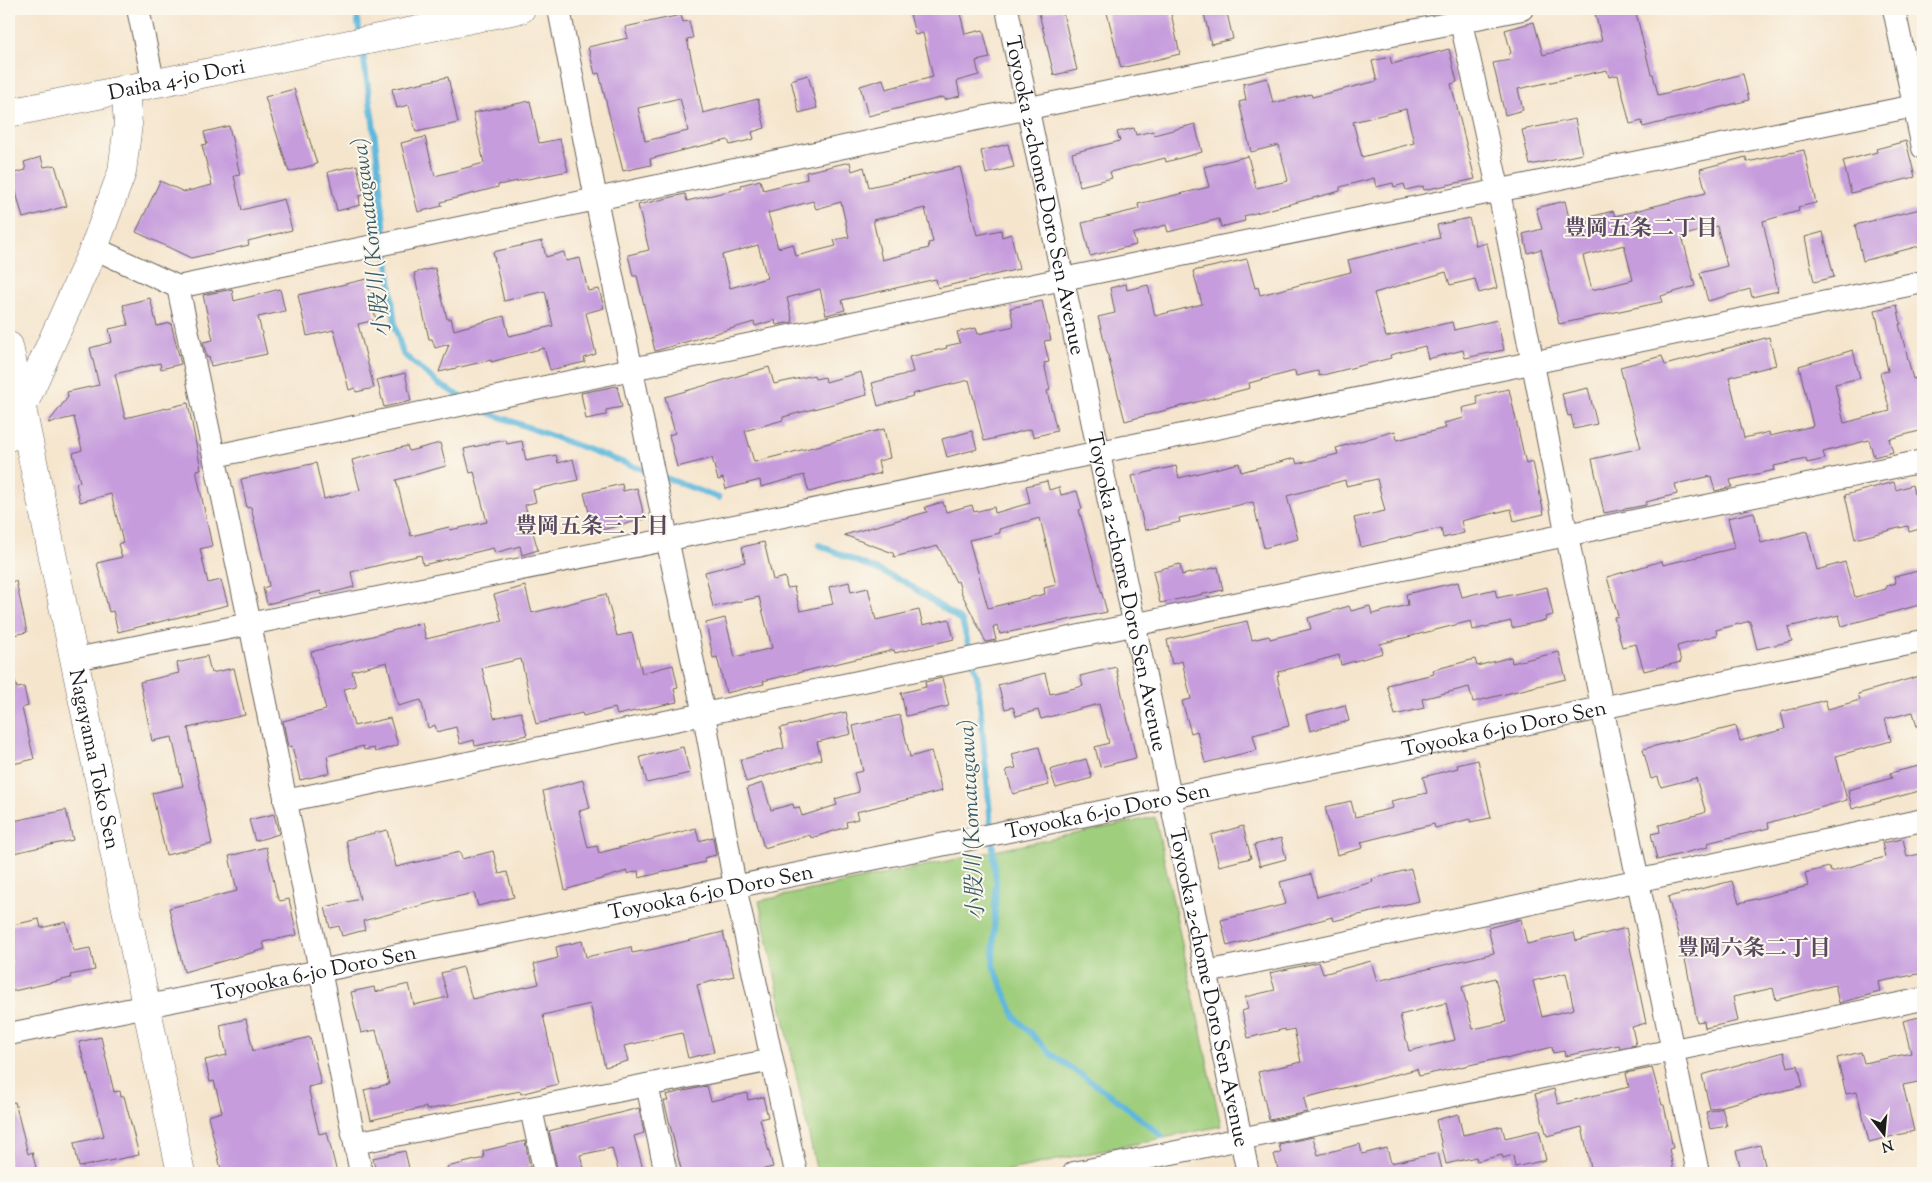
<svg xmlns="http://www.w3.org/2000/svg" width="1932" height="1182" font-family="'Sorts Mill Goudy','Noto Serif JP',serif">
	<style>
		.green { fill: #9fce7d; stroke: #5e754c }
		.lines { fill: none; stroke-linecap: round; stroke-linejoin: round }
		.stream { stroke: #5fb8dc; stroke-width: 6 }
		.building { fill: #c69cdd; fill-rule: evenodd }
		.minor-casing { stroke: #68625a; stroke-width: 24 }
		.tertiary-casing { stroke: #68625a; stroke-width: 29 }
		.minor { stroke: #fff; stroke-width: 22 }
		.tertiary { stroke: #fff; stroke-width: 28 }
		.labels { text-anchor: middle; stroke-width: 4; stroke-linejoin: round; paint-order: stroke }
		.street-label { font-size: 21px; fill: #1c1c1c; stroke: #fbf7ec }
		.neighbourhood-label { font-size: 22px; font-weight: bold; fill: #584960; stroke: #fbf7ec }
		.water-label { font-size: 22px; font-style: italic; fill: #375a69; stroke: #fbf7ec }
	</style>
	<rect width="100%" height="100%" fill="#fbf7ec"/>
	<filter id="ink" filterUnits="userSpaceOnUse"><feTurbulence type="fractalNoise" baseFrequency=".02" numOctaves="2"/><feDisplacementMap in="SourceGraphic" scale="10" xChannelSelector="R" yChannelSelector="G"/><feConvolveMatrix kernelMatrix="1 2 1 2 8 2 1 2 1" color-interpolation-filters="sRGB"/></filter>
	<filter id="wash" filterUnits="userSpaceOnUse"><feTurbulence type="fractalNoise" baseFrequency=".0096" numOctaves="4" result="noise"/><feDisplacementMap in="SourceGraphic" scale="20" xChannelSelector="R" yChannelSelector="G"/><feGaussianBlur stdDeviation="1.12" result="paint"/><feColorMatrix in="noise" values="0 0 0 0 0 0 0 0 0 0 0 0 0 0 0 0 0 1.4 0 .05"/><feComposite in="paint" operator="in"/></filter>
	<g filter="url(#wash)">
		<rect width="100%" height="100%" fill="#f5e5cd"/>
		<path class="green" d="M1155,817L1221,1126L995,1173H817L759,901Z"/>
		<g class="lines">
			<path class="stream" d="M356,9L360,35
				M362,47L374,129L395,326L403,354L439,384L463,398
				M481,408L492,414L649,472
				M658,475L719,498
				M819,545L905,582L962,621L978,680L996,882L993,965L1015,1017L1052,1055L1115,1098L1162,1136"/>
		</g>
		<g id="blocks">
			<path class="building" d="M909,9H959L965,34L983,30L990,58L976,61L979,75L957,81L960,96L944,100V97L868,116L860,86L883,79L886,89L933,77L923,33L915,35Z
				M1062,9L1077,70L1054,75L1039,13Z
				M1106,9H1170L1180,54L1121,68Z
				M1203,9H1226L1233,39L1211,44Z
				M1594,9H1635L1651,74H1653L1658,95L1743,74L1749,100L1643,127L1642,121L1630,124L1618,75L1609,77L1607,70L1518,89L1523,110L1505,115L1493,63L1510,60L1509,54L1511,53L1505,30L1534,22L1543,55L1602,41Z
				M681,15L683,22L689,21L693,38L687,39L703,113L758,99L765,128L752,132L754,139L730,145L728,140L692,148L650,159L651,165L623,171L599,73L595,74L588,47L628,38L625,27ZM680,98L688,131L645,141L638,108Z
				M1449,49L1457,82L1451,84L1475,179L1424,190L1423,186L1406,190L1404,184L1394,187L1393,183L1376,187L1374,178L1340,187V191L1244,216L1245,221L1221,227L1219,219L1168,232L1166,225L1133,234L1136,245L1090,256L1082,223L1139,209L1138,204L1209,187L1204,167L1248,156L1256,188L1288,181L1279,145L1251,152L1239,102L1246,100L1243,84L1267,78L1273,103L1311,94L1312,97L1377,81L1372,61L1390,57L1392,64ZM1406,109L1414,143L1362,157L1353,122Z
				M808,75L817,108L799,113L791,80Z
				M448,77L458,123L416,132L409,105L397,108L392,89Z
				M294,89L317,164L289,172L265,97Z
				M530,101L539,143L560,139L568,171L498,185V187L441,202L442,206L418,212L401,143L425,137L435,176L484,163L473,113Z
				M1575,119L1582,154L1530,165L1522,130Z
				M1195,124L1202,152L1166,162L1165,158L1110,172L1112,178L1080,186L1072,153L1120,141L1117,132L1134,128L1136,135L1153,131L1154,135Z
				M229,126L240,175L234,176L242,210L284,199L292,230L248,241L249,245L191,258L136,232L160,181L184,192L212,185L202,145L207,144L204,132Z
				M1906,141L1915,177L1851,193L1843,161L1877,152L1876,149Z
				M1008,144L1014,167L986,174L981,151Z
				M1804,150L1816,203L1798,207L1799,211L1763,221L1778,291L1752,297L1750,289L1708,301L1700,273L1727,266L1717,226L1682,236L1695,286L1661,296L1662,302L1559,324L1541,249L1528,253L1523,234L1542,229L1536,208L1565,201L1570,222L1613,211L1615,216L1706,193L1700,169L1746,157L1747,162ZM1624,245L1633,280L1592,290L1583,256Z
				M41,157L44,167L55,165L67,206L23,218L11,174L26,170L24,162Z
				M850,162L852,171L864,167L869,187L960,167L977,235L1001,230L1002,237L1011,234L1019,269L938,288L936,279L842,300L845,310L826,315L820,289L787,298L793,322L776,325L775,320L755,326L754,322L655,351L637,276H633L628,255L649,250L638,205L685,194L687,201L742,188L741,185L760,180L763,190L807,179L806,172ZM813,201L816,209L841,202L849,237L834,240L836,246L796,256L793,244L778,248L768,213ZM925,208L933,242L928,243L929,248L882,260L873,220ZM758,245L767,278L730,288L722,255Z
				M357,165L364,195L359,196L360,205L337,211L328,172Z
				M1920,209L1923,224V245L1863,261L1855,225Z
				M1469,218L1476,246L1487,243L1497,288L1479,293L1475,279L1450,285L1446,272L1374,293L1386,337L1452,322L1454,330L1497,320L1504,350L1465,358L1463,350L1428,359L1425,346L1390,355L1391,358L1319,376L1318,371L1296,376L1295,371L1249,383L1250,388L1125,421L1098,317L1115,313L1110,288L1126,284L1127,290L1148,285L1155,316L1202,304L1193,271L1247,259L1255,288L1258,287L1260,295L1351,272L1348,260L1440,238L1437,225Z
				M1823,232L1834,277L1814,282L1805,237Z
				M542,241L546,257L564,252L566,261L580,258L588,291L599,289L604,308L586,313L596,354L584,358L585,362L550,370L544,348L491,362V360L439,372L449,344L435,348L432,339H429L414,273L435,268L447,319L451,318L454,330L504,316L509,336L553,326L545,291L504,301L493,252Z
				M367,279L376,320L358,324L374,388L356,392L355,388L349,390L334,330L307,336L298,295Z
				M232,289L234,301L280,289L285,311L258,317L267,354L211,366L209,357L207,358L203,342L213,340L203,295Z
				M150,298L157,326L171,323L181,364L161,369L160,363L115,374L125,418L188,403L201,469L196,470L212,546L200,549L208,583L221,580L228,605L118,632L113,611L109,612L97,563L122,557L118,544L123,542L111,494L80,502L76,483L80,482L73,453L82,450L74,417L48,423L68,397L67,392L99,385L90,348L112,342L109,329L128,325L123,305Z
				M1042,301L1051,340L1044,341L1049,362L1044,363L1050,390L1047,391L1057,431L1033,437L1031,429L984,441L969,380L912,394L913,396L878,406L872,383L913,372L909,357L947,348L946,346L960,343L957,332L976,328L978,334L1014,326L1010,308Z
				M1897,305L1901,324H1899L1913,379L1923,376V430L1889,439L1893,452L1874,457L1869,440L1823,452L1825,459L1807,463L1806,459L1774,466L1775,470L1730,480L1732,487L1715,491L1711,476L1675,484L1677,494L1646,502V505L1604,513L1592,459L1641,448L1620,367L1662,356L1665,365L1769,337L1776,365L1729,377L1744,438L1769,432L1770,436L1813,426L1799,366L1853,350L1860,378L1835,384L1844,423L1890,411L1880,373L1888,371L1875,310Z
				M769,367L774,384L814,375L815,379L825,377L826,382L861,372L867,395L783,417V420L745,431L754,462L884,429L890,458L878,461L881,473L809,492L804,475L761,487L760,480L726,489L723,478L718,480L712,458L677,467L669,435L675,433L665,397Z
				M405,373L411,401L384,407L377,380Z
				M617,386L622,407L606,410V415L586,419L581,393Z
				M1588,388L1597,424L1574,429L1571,415L1568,416L1562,394Z
				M1509,389L1526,464L1533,462L1544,514L1514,521L1511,509L1461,521L1464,533L1443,538L1441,528L1361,547L1354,518L1385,511L1377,479L1346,486L1345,480L1287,496L1298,539L1264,548L1253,502L1179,518L1180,522L1145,530L1132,476L1176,466L1179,478L1239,463L1241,472L1295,458L1297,464L1338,454L1336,448L1395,431L1397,440L1446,428L1444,423L1464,418L1462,408L1478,404L1476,396Z
				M972,431L977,449L947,457L942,439Z
				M506,440L507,444L522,441L526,461L556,455L558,463L573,459L578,480L533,490L536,502L525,505L538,550L522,555L520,546L495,553L493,548L423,565L421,555L351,572L354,587L322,595L321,591L267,604L263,588L269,586L267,576L251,507L247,508L241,479L316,463L324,499L360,490L352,460L407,446L409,451L440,443L446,466L396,480L411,536L449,527L450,530L487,522L474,472L470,473L464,449Z
				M1047,481L1049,490L1059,487L1061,495L1077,491L1082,509L1079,510L1107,612L1000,634L997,625L993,627L996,640L986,642L962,594L958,581L956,582L938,546L894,557L893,553L844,535L927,512L925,507L943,502L946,512L972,505L974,512L994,507L995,513L1030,503L1026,486ZM1040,518L1056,585L1044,588L1045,594L988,608L969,540L1000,533L999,529Z
				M1894,482L1896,490L1912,485L1914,494L1923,491V528L1909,532L1908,526L1899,528L1855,539L1845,495Z
				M622,484L623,491L637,488L645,519L594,532L584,493Z
				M1754,512L1761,543L1807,531L1817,570L1845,562L1855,597L1886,589V586L1896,583L1894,577L1918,571L1919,577L1923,576V604L1842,626L1839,615L1788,627L1792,641L1757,649L1750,621L1716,630L1717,635L1677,646L1681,662L1644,671L1636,644L1622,647L1614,617L1618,616L1607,577L1662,561L1663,565L1735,548L1728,518Z
				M764,542L773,580L785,577L787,588L794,587L800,611L833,604L829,587L849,582L851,592L868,588L876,620L919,610L923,625L949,619L954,639L895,653L894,650L763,681L764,684L726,693L717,657L713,658L706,623L725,618L735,657L772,648L759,597L713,607L705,572L745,562L742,547Z
				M1180,564L1182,575L1218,567L1223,590L1160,603L1153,571Z
				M16,581L27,632L9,636V582Z
				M1458,582L1462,597L1495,589L1497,598L1547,587L1553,615L1545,617L1546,620L1512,628L1511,621L1473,630L1471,621L1380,644L1383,653L1341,665L1339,655L1278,672L1279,675L1277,676L1289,726L1253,735L1257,750L1205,763L1197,731L1191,733L1182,701L1191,699L1182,661L1172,664L1167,640L1247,621L1252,640L1269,636L1270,639L1311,629L1308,618L1349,606L1351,611L1370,606L1372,614L1408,605L1406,594Z
				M525,586L532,613L606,594L617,636L632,633L642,673L673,665L678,687L674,688L677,702L617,715L615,708L583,716L582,713L536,724L521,659L482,668L494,718L521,712L527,735L475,746L474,740L460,744L456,727L437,732L435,725L428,728L421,700L398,706L387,662L352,671L356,686L344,689L354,726L390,718L398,745L375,752L374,748L364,750L363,746L327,756L330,773L300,780L292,746L288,747L283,721L326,710L311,652L422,623L426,639L502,621L494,595Z
				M1559,652L1566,679L1473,702L1469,687L1422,699L1424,708L1395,715L1387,685L1434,674L1433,670L1475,659L1477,666L1511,657L1512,663Z
				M207,656L211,673L234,668L245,715L188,728L212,844L166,855L152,793L183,786L172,737L152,741L140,682L179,673L177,663Z
				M1116,667L1136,758L1100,767L1095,747L1109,743L1099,704L1041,719L1038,710L1016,716L1013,707L1005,709L998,685L1045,673L1050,694L1083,686L1080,676Z
				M1923,675V726L1917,727L1913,712L1885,719L1891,741L1836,756L1847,800L1768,823L1769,828L1707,843L1708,847L1657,860L1651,834L1660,832L1659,825L1704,813L1705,810L1696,778L1661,787L1658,777L1651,779L1643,749L1736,726L1740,741L1785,729L1781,712L1825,700L1828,709L1860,700L1858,694Z
				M942,678L949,706L906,716L901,693L926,687L925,682Z
				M15,682L17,688L24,687L28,706L22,708L34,759L9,765V683Z
				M1345,705L1349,721L1310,731L1306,715Z
				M846,712L851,734L817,742L821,759L746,782L740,760L784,748L780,728Z
				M900,715L910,757L931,751L942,791L856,812L858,819L846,822L847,827L811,838L810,835L764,848L747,788L763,783L771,810L793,804L794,808L799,807L802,816L837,805L835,799L859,792L854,773L863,771L853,726Z
				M683,747L690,773L647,783L640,757Z
				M1039,747L1049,785L1013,794L1006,770L1016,768L1012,754Z
				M1086,759L1092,778L1056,788L1050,770Z
				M1478,760L1491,818L1470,822V819L1435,828L1434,824L1405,831L1361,842L1363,848L1337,855L1325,807L1351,801L1355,817L1393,808L1391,801L1427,793L1423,777L1458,768L1457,765Z
				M1923,765V790L1852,809L1848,790L1892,778L1890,773Z
				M583,780L590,808L579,811L588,848L597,846L599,853L696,828L699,841L713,837L716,855L704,858L705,862L639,878L638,871L627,874V871L565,890L543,791Z
				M66,810L73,840L9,854V822Z
				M274,814L279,834L255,841L249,820Z
				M1243,826L1251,858L1219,866L1211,835Z
				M387,830L396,867L460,852L462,859L493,851L499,874L507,872L514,897L478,906L474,893L434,902L363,921L365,930L342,936L339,926L330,928L325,907L360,899L346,840Z
				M1281,838L1286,859L1260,866L1254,845Z
				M1903,839L1907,857L1923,853V973L1878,982L1880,992L1839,1003L1835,985L1776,1000L1773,988L1733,997L1738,1021L1705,1028L1704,1021L1697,1022L1687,968L1668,897L1732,881L1739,903L1808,886L1805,873L1829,867L1831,872L1885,857L1882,843Z
				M266,847L277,896L280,901L289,899L297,935L263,942L265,949L184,972L169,908L237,891L229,856Z
				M1411,869L1419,901L1333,921L1332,917L1227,946L1221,920L1286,904L1280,882L1311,874L1317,897L1373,882L1372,879Z
				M39,919L41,928L66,922L74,951L90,948L95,970L70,975L71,978L9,992V966L12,965L9,949V926Z
				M1521,919L1527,944L1574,933L1576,941L1626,928L1646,1023L1632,1027L1636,1045L1620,1048L1619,1045L1565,1056L1564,1051L1553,1053L1552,1047L1506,1059V1057L1419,1076L1417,1069L1304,1098L1307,1112L1269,1120L1258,1072L1301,1062L1294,1029L1285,1031V1029L1248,1038L1242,1011L1248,1009L1245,997L1275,990L1270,973L1319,962L1323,974L1371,961L1377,981L1494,953L1488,928ZM1566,973L1574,1009L1542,1017L1533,981ZM1495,978L1506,1022L1473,1029L1462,987ZM1446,1003L1455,1040L1409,1051L1400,1015Z
				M723,932L734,976L697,985L714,1052L688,1058L682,1033L624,1046L628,1061L605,1067L590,1004L543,1015L558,1084L521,1094L520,1091L426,1110V1107L371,1120L364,1090L389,1084L376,1030L361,1033L351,992L374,987L375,992L409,984L414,1005L448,997L441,973L463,967L472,999L539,984L534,964L558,958L556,947L582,941L586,957L631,947L632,953L654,949Z
				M1923,1016V1081L1903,1085L1914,1131L1869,1142L1857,1092L1846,1094L1837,1058L1861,1052L1864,1063L1911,1053L1903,1021Z
				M246,1019L253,1051L310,1037L321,1084L308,1087L319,1134L327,1132L337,1173H222L208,1116L222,1112L214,1081L210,1082L205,1060L227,1055L220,1025Z
				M101,1037L114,1092L120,1091L121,1097L124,1096L139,1155L79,1167L74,1143L104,1136L79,1042Z
				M1784,1052L1788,1067L1798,1065L1803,1086L1710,1109L1702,1075Z
				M1652,1068L1662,1105H1664L1673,1148L1669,1149L1674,1173H1592L1582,1127L1547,1136L1535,1094L1554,1089L1558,1104L1629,1087L1626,1073Z
				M707,1086L711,1101L747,1093L748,1100L763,1097L768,1117L760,1119L773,1167L748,1173H682L664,1101H668L666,1095Z
				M15,1102L28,1154L32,1152L36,1168L9,1173V1103Z
				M639,1108L644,1133L634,1136L644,1173H619L612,1148L580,1155L584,1169L558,1173L549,1131Z
				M1722,1108L1727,1126L1710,1129L1706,1112Z
				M1458,1114L1463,1135L1502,1126L1505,1138L1539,1130L1546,1160L1515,1167L1513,1155L1503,1158L1502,1155L1477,1161L1476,1157L1446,1164L1436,1120Z
				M1313,1137L1318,1155L1360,1144L1362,1154L1387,1148L1391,1163L1438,1153L1443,1173H1313L1312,1170L1297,1173H1279L1274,1154L1281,1153L1279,1144Z
				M525,1141L530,1167L501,1173H448L447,1167L484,1158L483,1151Z
				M1760,1145L1767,1173H1742L1736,1151Z
				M405,1151L410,1173H376L373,1158Z"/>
		</g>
	</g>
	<g filter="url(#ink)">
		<use href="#blocks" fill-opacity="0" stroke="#68625a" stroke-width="1"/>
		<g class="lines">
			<defs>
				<g id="minor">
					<path d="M138,9L154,85"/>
					<path d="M559,9L596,199L704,715L735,886L796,1173"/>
					<path id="s1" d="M1007,9L1248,1173"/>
					<path d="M1458,9L1499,192L1567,536L1698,1173"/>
					<path d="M1894,9L1923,148"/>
					<path d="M94,248L178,287L1029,108L1522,9"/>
					<path d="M178,287L250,624L361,1173"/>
					<path d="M215,456L1063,279L1914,106"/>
					<path d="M76,659L1100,452L1923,282"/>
					<path d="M285,801L1923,461"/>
					<path d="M1207,972L1923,820"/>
					<path id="s2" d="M9,1034L980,837L1923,641"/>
					<path d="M647,1085L666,1173"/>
					<path d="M531,1109L545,1173"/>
					<path d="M355,1143L772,1060"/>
					<path d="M1074,1173L1923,999"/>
				</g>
				<g id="tertiary">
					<path id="s3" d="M9,113L521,9"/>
					<path id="s4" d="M9,346L181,1173"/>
					<path d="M9,437L94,248L122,172L128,124L125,89"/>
				</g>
			</defs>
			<use href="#minor" class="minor-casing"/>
			<use href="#tertiary" class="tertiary-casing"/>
			<use href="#minor" class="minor"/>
			<use href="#tertiary" class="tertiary"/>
		</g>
	</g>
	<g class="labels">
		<g class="street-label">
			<text dy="7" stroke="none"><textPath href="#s3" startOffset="171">Daiba 4-jo Dori</textPath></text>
			<text dy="7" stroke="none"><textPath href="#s1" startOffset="190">Toyooka 2-chome Doro Sen Avenue</textPath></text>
			<text dy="7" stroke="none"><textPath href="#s1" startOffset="595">Toyooka 2-chome Doro Sen Avenue</textPath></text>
			<text dy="7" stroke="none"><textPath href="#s2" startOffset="1526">Toyooka 6-jo Doro Sen</textPath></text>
			<text dy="7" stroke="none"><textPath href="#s4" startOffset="422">Nagayama Toko Sen</textPath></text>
			<text dy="7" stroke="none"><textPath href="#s2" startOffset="1121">Toyooka 6-jo Doro Sen</textPath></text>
			<text dy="7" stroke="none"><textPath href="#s2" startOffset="716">Toyooka 6-jo Doro Sen</textPath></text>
			<text dy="7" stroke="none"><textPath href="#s2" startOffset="311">Toyooka 6-jo Doro Sen</textPath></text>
			<text dy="7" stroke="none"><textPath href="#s1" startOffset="999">Toyooka 2-chome Doro Sen Avenue</textPath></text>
		</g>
		<g class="neighbourhood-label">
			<text x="1641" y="235">豊岡五条二丁目</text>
			<text x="592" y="533">豊岡五条三丁目</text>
			<text x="1754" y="955">豊岡六条二丁目</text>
		</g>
		<g class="water-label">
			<text transform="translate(370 238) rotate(-97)" y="8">小股川 (Komatagawa)</text>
			<text transform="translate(970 820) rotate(-93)" y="8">小股川 (Komatagawa)</text>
		</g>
	</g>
	<rect width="1932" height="1182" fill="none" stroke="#fbf7ec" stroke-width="30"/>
	<g transform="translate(1884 1134) rotate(164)" stroke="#fbf7ec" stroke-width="4" paint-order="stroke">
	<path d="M0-4L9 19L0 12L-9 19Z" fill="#1c1c1c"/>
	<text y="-8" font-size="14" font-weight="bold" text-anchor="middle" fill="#1c1c1c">N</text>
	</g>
</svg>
